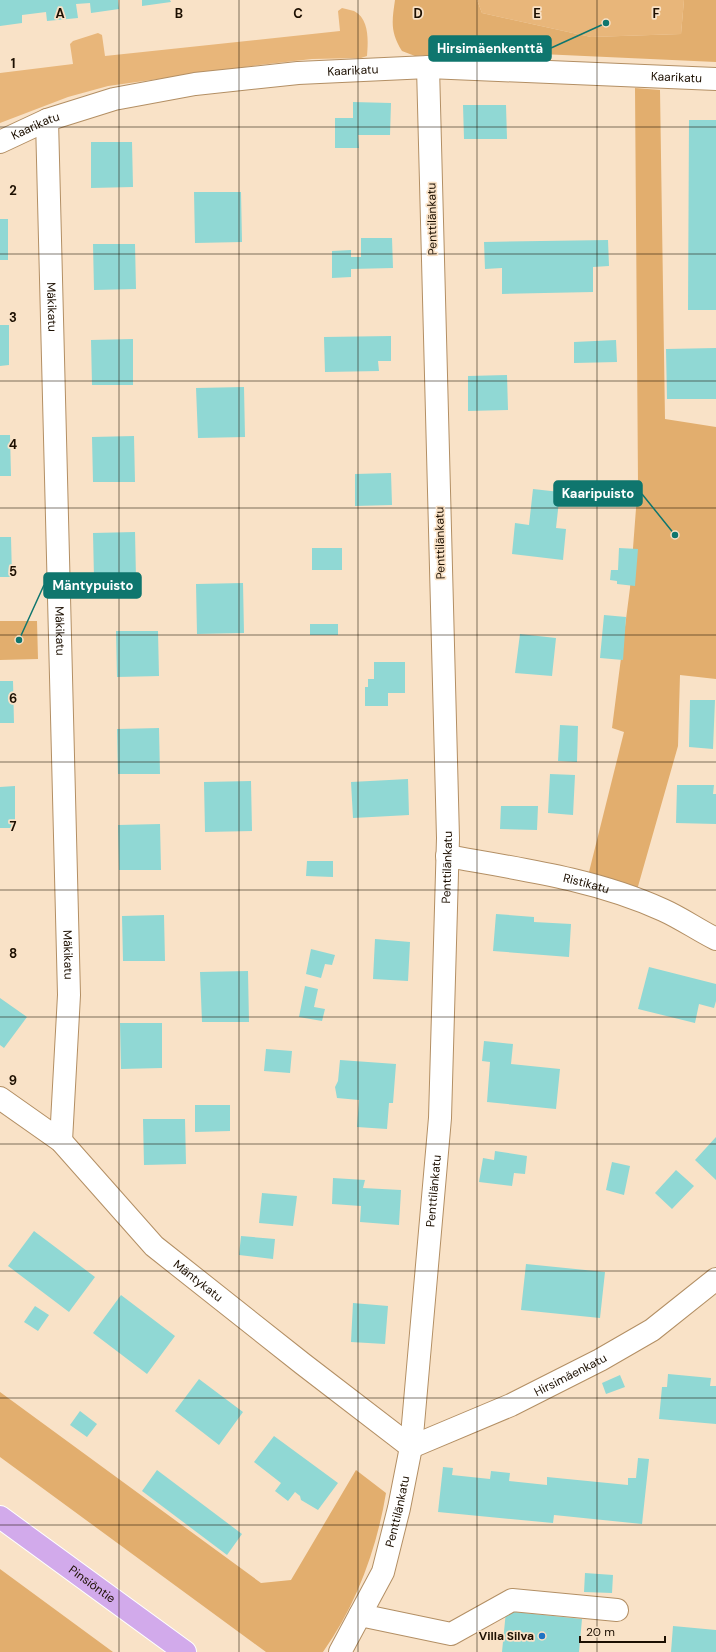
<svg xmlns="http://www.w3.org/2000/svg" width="716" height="1652" font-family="'DM Sans',sans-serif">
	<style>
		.green { fill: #e8b67a }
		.forest { fill: #e2ae6e }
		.building { fill: #90d8d4 }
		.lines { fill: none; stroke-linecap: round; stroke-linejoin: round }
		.minor-casing { stroke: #b38f64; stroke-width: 24 }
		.major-casing { stroke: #fff; stroke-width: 24 }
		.minor { stroke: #fff; stroke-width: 22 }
		.major { stroke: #d2aaeb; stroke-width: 22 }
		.grid { fill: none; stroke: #1c0f01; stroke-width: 1; stroke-opacity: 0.55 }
		.poi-dot { fill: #2074c3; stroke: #f9e2c7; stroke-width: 1.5 }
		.labels { text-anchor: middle; stroke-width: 3.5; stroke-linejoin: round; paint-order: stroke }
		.street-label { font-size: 12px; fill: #1c0f01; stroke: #f9e2c7 }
		.poi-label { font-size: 12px; font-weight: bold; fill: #1c0f01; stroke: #f9e2c7; text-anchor: end }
		.grid-label { font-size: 13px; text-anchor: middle; font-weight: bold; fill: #1c0f01; stroke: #f9e2c7; stroke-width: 3.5; stroke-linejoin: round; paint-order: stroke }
		.leader { fill: none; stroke: #0f766e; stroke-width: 1.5 }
		.callout-dot { fill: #0f766e; stroke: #f9e2c7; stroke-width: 1.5 }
		.callout { fill: #0f766e; stroke: #0f766e; stroke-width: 1.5 }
		.callout-label { font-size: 13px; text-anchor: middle; font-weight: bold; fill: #fff }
	</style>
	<rect width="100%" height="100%" fill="#f9e2c7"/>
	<path class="green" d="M477,0H684L681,34L591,37L482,13Z
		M342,8C346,9 350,10 354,11C370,19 368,42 367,56L361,58L312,59L259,65L108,86L68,97L0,123V73L73,64L70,44L73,41L98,33L102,35L105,56L340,31L338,11Z"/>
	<path class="forest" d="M395,0H477L482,13L591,37L681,34L684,0H716V62L476,51L415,56L402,51C390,32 392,21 395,0Z
		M635,88L660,90L665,419L716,427V679L680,675L678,746L637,890L589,872L624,732L612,728L630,588L638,482Z
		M0,621H37L38,659L0,660Z
		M0,1392L261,1583L291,1580L356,1470L386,1493C377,1548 356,1606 323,1652H266L0,1457Z
		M0,1569L113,1652H0Z"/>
	<path class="building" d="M0,0H118L119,9L91,13L90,3L76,4L78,18L47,21L46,12L22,15V23L0,26Z
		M142,0H170L171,2L142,6Z
		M353,102L391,103L390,135H358L359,148H335V118H353Z
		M463,105H506L507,139H464Z
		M689,120H716V310H688Z
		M91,142H132L133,187L91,188Z
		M194,192H241L242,242L195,243Z
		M0,219H8V260H0Z
		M361,238H392L393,268L351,269V277L332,278V251L351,250V257H361Z
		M608,240L609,266L593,267V292L502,294V268L485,269L484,242Z
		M93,244H135L136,289L94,290Z
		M0,325H9V365L0,366Z
		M391,336V361H378L379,371L325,372L324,337Z
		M133,339V385H92L91,340Z
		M616,340L617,362L574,363V342Z
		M716,348V399H667L666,349Z
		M507,375L508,410L468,411V376Z
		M244,387L245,437L198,438L196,388Z
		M0,435H10L11,476H0Z
		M134,436L135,482H93L92,437Z
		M391,473L392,505L355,506V474Z
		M533,489L560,492L556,528L566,529L563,560L512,554L515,523L529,525Z
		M135,532L136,578H94L93,533Z
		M0,537H11L12,577H0Z
		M312,548H342V570H312Z
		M619,548L638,549L635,586L617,584V581L610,580L611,570H618Z
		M243,583L244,633L197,634L196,584Z
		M604,615L626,617L623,660L600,658Z
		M310,624H338V635H310Z
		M116,631H158L159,676L117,677Z
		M520,634L556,638L552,676L515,673Z
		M374,662H405V693H388V706H365V687H368V679H374Z
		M0,681H13L14,723H0Z
		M690,700H715L713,749L689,747Z
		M560,725L578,726L577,762L558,761Z
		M159,728L160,774H118L117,729Z
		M550,774L575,775L573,815L548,813Z
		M408,779L409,815L353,818L351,782Z
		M251,781L252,831L205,832L204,782Z
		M677,785H714L713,794H716V824L676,823Z
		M15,786V828H0V787Z
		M501,806H538L537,830L500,829Z
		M160,824L161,870H119L118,825Z
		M307,861H333V877L306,876Z
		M496,914L534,917V922L571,924L569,957L493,951Z
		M164,915L165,961H123L122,916Z
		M375,939L410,942L408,981L373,979Z
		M311,949L335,955L332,965L325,964L321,978L306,974Z
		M649,967L716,984V1001L714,1008L699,1004L695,1023L638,1009Z
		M248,971L249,1022H202L200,972Z
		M305,986L318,989L314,1007L325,1009L322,1021L299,1017Z
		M0,998L27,1017L4,1048L0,1045Z
		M120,1023H162V1068L121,1069Z
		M484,1041L513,1044L511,1064L560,1069L556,1109L487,1102L490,1062L482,1061Z
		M266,1049L292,1051L290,1073L264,1071Z
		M340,1060L396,1064L393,1103H389L387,1129L357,1127L359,1100L337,1098L335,1087L338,1081Z
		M195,1105H230V1131L195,1132Z
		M143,1119H185L186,1164L144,1165Z
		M716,1137V1180L695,1160Z
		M495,1151L527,1156L525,1174L514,1173L512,1186L479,1182L483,1158L494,1160Z
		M612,1162L630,1166L624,1195L606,1190Z
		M676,1170L694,1186L672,1209L655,1193Z
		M333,1178L365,1180L363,1188L401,1190L399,1225L360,1222L361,1206L332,1204Z
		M262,1193L297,1196L293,1226L259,1223Z
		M34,1231L95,1277L69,1312L8,1266Z
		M241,1236L275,1239L273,1259L239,1255Z
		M526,1264L605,1272L600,1318L521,1310Z
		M121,1295L175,1336L147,1374L93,1333Z
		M353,1303L388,1306L385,1344L351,1342Z
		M35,1306L49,1315L38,1331L24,1322Z
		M668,1374L711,1378L710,1386H716V1424L659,1419L662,1387H667Z
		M620,1375L625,1387L606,1394L602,1383Z
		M199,1379L243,1412L219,1445L175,1411Z
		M80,1411L97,1424L87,1437L70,1425Z
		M274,1436L338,1483L318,1510L301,1500L300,1496L295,1492L288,1501L275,1491L281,1483L254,1462Z
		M638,1458L649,1459L642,1524L554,1515L553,1523L438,1512L443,1467L453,1468L452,1475L490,1479L491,1471L510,1473L509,1481L547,1485V1477L628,1485V1478H636Z
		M157,1470L242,1534L227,1555L142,1491Z
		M585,1573L613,1575L612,1593L584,1592Z
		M506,1611L582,1619L579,1652H502Z
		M673,1626L716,1630V1652H671Z"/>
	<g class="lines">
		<defs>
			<g id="minor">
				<path id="s1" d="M47,120L69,995L61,1141"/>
				<path id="s2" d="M0,142L47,120L114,99L195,84L298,73L428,67L716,79"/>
				<path id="s3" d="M447,856C520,869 595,879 663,910C681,918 698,930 716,939"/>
				<path id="s4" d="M0,1098L61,1141L154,1246L303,1364L411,1447"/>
				<path id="s5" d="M411,1447L511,1405L600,1360L652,1330L716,1279"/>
				<path d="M360,1615L451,1634L512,1600L617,1610"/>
				<path id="s6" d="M340,1652L383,1572L399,1508L411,1447L440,1118L448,838L428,67"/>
			</g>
			<g id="major">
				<path id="s7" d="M0,1517L185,1652"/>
			</g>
		</defs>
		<use href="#minor" class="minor-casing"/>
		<use href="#major" class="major-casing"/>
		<use href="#minor" class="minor"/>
		<use href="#major" class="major"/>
	</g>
	<path class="grid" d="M119,0V1652M239,0V1652M358,0V1652M477,0V1652M597,0V1652M0,127H716M0,254H716M0,381H716M0,508H716M0,635H716M0,762H716M0,890H716M0,1017H716M0,1144H716M0,1271H716M0,1398H716M0,1525H716"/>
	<circle class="poi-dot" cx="542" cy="1636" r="4"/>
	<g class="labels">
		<g class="street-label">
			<text dy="4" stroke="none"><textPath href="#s2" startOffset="363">Kaarikatu</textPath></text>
			<text dy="4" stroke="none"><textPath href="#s2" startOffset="687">Kaarikatu</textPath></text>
			<text dy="4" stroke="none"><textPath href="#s2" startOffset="39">Kaarikatu</textPath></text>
			<text transform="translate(432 219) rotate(-91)" y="4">Penttilänkatu</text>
			<text dy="4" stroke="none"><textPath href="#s1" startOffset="187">Mäkikatu</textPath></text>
			<text transform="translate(440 543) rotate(-91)" y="4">Penttilänkatu</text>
			<text dy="4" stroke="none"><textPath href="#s1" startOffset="511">Mäkikatu</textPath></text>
			<text dy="4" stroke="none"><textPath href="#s6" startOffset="800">Penttilänkatu</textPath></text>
			<text dy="4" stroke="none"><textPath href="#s3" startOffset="142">Ristikatu</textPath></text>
			<text dy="4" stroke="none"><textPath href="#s1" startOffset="835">Mäkikatu</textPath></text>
			<text dy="4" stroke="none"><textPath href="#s6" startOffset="476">Penttilänkatu</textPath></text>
			<text dy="4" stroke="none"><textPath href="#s4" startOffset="271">Mäntykatu</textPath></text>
			<text dy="4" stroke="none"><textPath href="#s5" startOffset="175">Hirsimäenkatu</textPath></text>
			<text dy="4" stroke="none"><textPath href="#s6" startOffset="153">Penttilänkatu</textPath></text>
			<text dy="4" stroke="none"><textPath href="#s7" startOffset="114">Pinsiöntie</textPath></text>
		</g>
		<g class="poi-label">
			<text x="534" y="1640">Villa Silva</text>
		</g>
	</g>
	<g class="grid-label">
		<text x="60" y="18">A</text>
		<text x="179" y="18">B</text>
		<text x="298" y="18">C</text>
		<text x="418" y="18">D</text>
		<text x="537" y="18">E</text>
		<text x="656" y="18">F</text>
		<text x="13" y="68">1</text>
		<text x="13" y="195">2</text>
		<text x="13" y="322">3</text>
		<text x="13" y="449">4</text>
		<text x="13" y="576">5</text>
		<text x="13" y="703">6</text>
		<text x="13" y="831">7</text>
		<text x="13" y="958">8</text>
		<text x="13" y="1085">9</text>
	</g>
	<path class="leader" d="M606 23L551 48M675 535L642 494M19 640L44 585"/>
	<g class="callout-dot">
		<circle cx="606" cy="23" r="4"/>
		<circle cx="675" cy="535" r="4"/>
		<circle cx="19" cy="640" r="4"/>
	</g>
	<g class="callout">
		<rect x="429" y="36" width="122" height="25" rx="4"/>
		<rect x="554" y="481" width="88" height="25" rx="4"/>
		<rect x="44" y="573" width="97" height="25" rx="4"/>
	</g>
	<g class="callout-label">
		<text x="490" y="53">Hirsimäenkenttä</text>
		<text x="598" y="498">Kaaripuisto</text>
		<text x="93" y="590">Mäntypuisto</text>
	</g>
	<path d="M580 1636v6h85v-6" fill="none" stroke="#1c0f01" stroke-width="2"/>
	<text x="586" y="1636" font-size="12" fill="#1c0f01" stroke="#f9e2c7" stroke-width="3" paint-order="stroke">20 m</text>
</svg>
